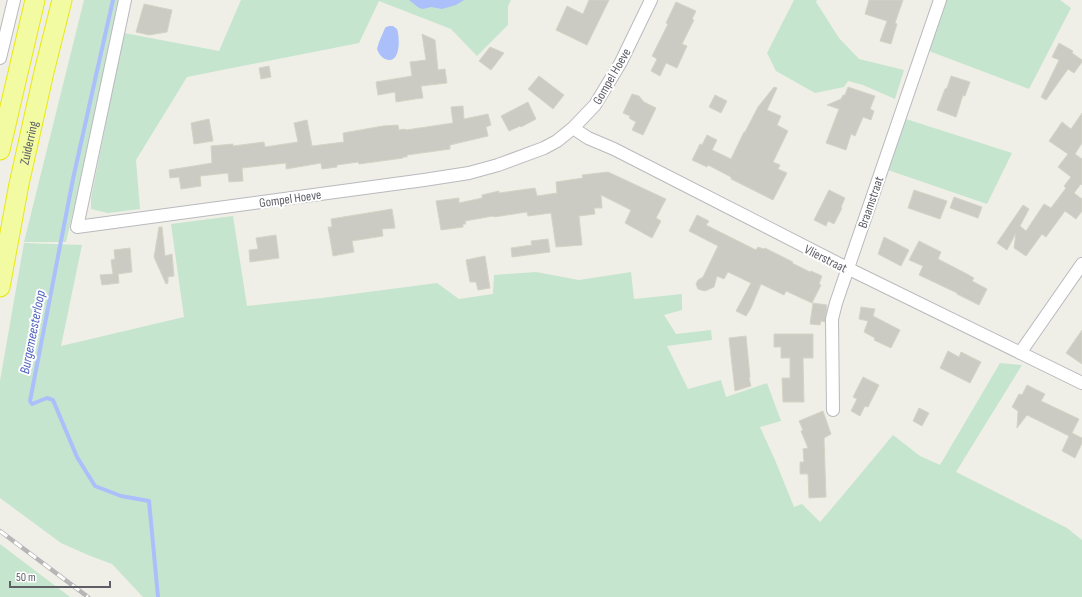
<svg xmlns="http://www.w3.org/2000/svg" width="1082" height="597" font-family="'Sofia Sans Condensed',sans-serif">
	<style>
		.green { fill: #c5e5cf }
		.water { fill: #abc0fb }
		.lines { fill: none; stroke-linecap: round; stroke-linejoin: round }
		.stream { stroke: #abc0fb; stroke-width: 4 }
		.building { fill: #cbcbc3; stroke: #d4d4c5 }
		.minor-casing { stroke: #b9b9bf; stroke-width: 14 }
		.trunk-casing { stroke: #eae90c; stroke-width: 21 }
		.minor { stroke: #fff; stroke-width: 12 }
		.trunk { stroke: #f2faa2; stroke-width: 19 }
		.rail-casing { stroke: #b6b6b7; stroke-width: 4.5 }
		.rail { stroke: #fff; stroke-width: 3; stroke-dasharray: 9; stroke-linecap: butt }
		.labels { text-anchor: middle; stroke-width: 4; stroke-linejoin: round; paint-order: stroke }
		.street-label { font-size: 13px; fill: #5e5f66; stroke: #fff }
		.water-label { font-size: 14px; font-style: italic; fill: #4e62be; stroke: #fff }
	</style>
	<rect width="100%" height="100%" fill="#efefe7"/>
	<path class="green" d="M84,0H119L77,195L66,242H24Z
		M241,0H511L508,6V25L477,56L451,29L379,1L359,43L187,77L136,160L140,209L108,213L91,209V198L124,33L219,51Z
		M794,0H817L816,2L839,38L859,59L904,70L895,99L863,85L848,81L844,87L815,93L776,71L767,53Z
		M946,0H1060L1071,8L1029,89L929,51Z
		M906,119L1012,153L987,204L888,170Z
		M233,216L247,306L322,298L437,283L459,299L493,294L494,275L536,272L579,280L631,272L634,299L682,294V310L664,315L676,334L711,330L712,340L667,346L688,389L721,380L726,397L767,383L781,421L760,427L775,460L794,507L802,504L820,522L838,501L893,435L920,456L940,465L1000,363L1022,365L956,472L1067,528L1082,540V597H143L112,564L88,555L61,543L0,498V381L24,243L82,245L61,346L184,317L171,224Z
		M0,544L70,597H0Z"/>
	<path class="water" d="M409,0H464L456,5L442,9L431,7L423,9L419,8Z
		M389,26H393L397,29C400,37 401,66 385,59C381,57 379,54 377,49L379,42L385,28L386,27Z"/>
	<g class="lines">
		<path class="stream" d="M113,0L97,71L73,179L30,401L32,404L47,398L53,400L77,457L95,486L121,496L149,501L158,597"/>
	</g>
	<path class="building" d="M589,0H609L587,45L556,30L567,6L583,14Z
		M869,0H903L895,23L897,24L891,44L880,41L887,21L865,14Z
		M676,2L696,11L692,19L694,20L682,44L687,46L677,68L666,63L660,76L651,71L657,59L652,56L668,24L666,23Z
		M144,4L172,10L167,32L149,35L136,32Z
		M422,34L435,40L438,70L445,69L447,83L421,86L423,98L415,99L396,102L395,92L378,95L376,82L412,76L410,62L426,60Z
		M1059,43L1073,51L1072,53L1082,60V62L1074,73L1068,69L1046,100L1041,97L1059,60L1052,57Z
		M490,47L504,53L491,70L479,61Z
		M269,66L271,77L261,79L259,68Z
		M539,76L564,95L553,109L528,89Z
		M951,76L970,82L965,96L963,95L956,117L937,110L945,89L947,88Z
		M774,87L777,88L767,110L781,116L777,125L788,131L773,162L780,165L778,169L787,173L773,200L731,179V177L708,165L707,167L692,160L700,144L702,145L707,135L717,140L712,150L731,159L744,132H745L758,107Z
		M848,87L875,96L870,109L874,111L871,120L863,117L855,136L851,134L846,150L826,143L839,109L827,105L841,99L843,95H845Z
		M632,94L639,96L644,102L656,108L643,135L632,130L636,122L629,118L630,116L623,113Z
		M715,95L727,101L721,113L709,107Z
		M528,102L536,119L521,127L520,126L509,131L501,116Z
		M463,106L464,119L488,114L491,125L486,127L488,136L450,145V149L407,155V157H403V158L359,164L358,162L337,165V167L322,169L321,163L286,169V163L242,168L243,181L229,182L228,173L200,176L201,186L181,189L179,177L170,178L169,170L212,163L211,146L233,144V146L264,142L265,147L298,142L294,123L307,120L312,146L344,142L343,133L383,126L398,125L399,130L405,129L406,130L453,123L451,107Z
		M1082,113V143L1075,154L1082,159V185L1081,184L1074,193L1082,199V211L1076,219L1065,211L1046,237L1042,234L1026,256L1014,248L1016,233L1007,250L997,243L1023,205L1029,209L1020,226L1026,231L1044,204L1051,208L1066,188L1064,186L1071,177L1058,167L1068,154L1049,141L1062,122L1071,129Z
		M209,119L213,141L194,144L191,123Z
		M608,172L666,199L656,218L661,221L652,238L625,223L631,210L601,195L602,208H594L595,214L579,216L582,245L556,247L551,213L528,216L527,212L494,217L493,216L465,221L466,224H463V227L441,230L436,201L459,198V203L482,198V195L499,191V193L535,188L537,196L557,193L556,182L583,178L582,175Z
		M829,190L845,198L841,207L842,208L834,224L828,221L826,226L814,220Z
		M914,190L947,201L940,219L908,208Z
		M954,197L982,207L978,218L950,208Z
		M392,209L395,228L382,229L383,236L352,241L354,252L333,256L328,227H332L331,219Z
		M697,215L709,221L706,225L756,250L758,247L764,249L765,248L793,262L792,263L810,272L811,271L822,276L819,284L821,285L812,303L786,291L784,295L761,284L751,308L746,316L736,311L751,283L728,272L724,279L717,276L714,287L705,291L701,290L698,289L696,284L698,280L703,277L718,246L689,231Z
		M159,227H162L165,256L172,254L174,276L168,277V283L166,284L154,257Z
		M276,235L279,258L250,262L249,250L258,249L256,238Z
		M884,237L909,250L901,266L878,254Z
		M548,239L550,252L512,257L511,248L532,245L531,241Z
		M919,241L941,252L938,259L967,274L974,278L972,281L987,289L979,305L957,294V293L919,275L923,266L909,260Z
		M130,248L132,272L118,274L119,283L102,285L100,275L113,274L111,260L115,259L114,250Z
		M485,256L490,288L478,290L476,282H470L466,260Z
		M813,303L827,305L825,322L821,321L820,325L810,324Z
		M861,307L875,309L873,316L900,330L891,348L874,340L875,338L864,332L868,321L859,319Z
		M1082,330V364L1066,353Z
		M774,334H813V358H803L804,402H783L782,378H790V358H781V347H774Z
		M746,336L750,377L749,378L751,386L735,391L729,338Z
		M948,351L959,357L961,352L981,362L970,383L940,368Z
		M863,377L879,385L868,407L865,406L860,416L851,411L857,399L853,397Z
		M1027,385L1045,394L1041,401L1079,419L1072,433L1082,438V443L1075,458L1062,451L1069,436L1027,415L1017,428L1018,411L1012,407L1019,394L1022,395Z
		M919,408L929,413L922,426L913,421Z
		M823,411L831,434L824,438L826,497L809,498L808,474H800V462H804L803,449L808,448L801,431L803,430L799,421Z"/>
	<g class="lines">
		<defs>
			<path id="minor" d="M125,0L77,227L424,180L469,173L498,165L544,148L557,141L573,128L595,105L621,62L651,0
				M0,58L14,0
				M573,128L588,138L614,149L847,268L1082,383
				M1020,353L1082,264
				M833,410L832,319L836,303L940,0"/>
			<g id="trunk">
				<path d="M0,150L35,0"/>
				<path id="s1" d="M0,287L19,184L44,72L62,0"/>
			</g>
		</defs>
		<use href="#minor" class="minor-casing"/>
		<use href="#trunk" class="trunk-casing"/>
		<use href="#minor" class="minor"/>
		<use href="#trunk" class="trunk"/>
		<defs>
			<path id="rail" d="M0,531L88,597"/>
		</defs>
		<use href="#rail" class="rail-casing"/>
		<use href="#rail" class="rail"/>
	</g>
	<g class="labels">
		<g class="street-label">
			<text transform="translate(611 76) rotate(-60)" y="5">Gompel Hoeve</text>
			<text dy="5" stroke="none"><textPath href="#s1" startOffset="147">Zuiderring</textPath></text>
			<text transform="translate(290 198) rotate(-8)" y="5">Gompel Hoeve</text>
			<text transform="translate(870 202) rotate(-71)" y="5">Braamstraat</text>
			<text transform="translate(826 258) rotate(27)" y="5">Vlierstraat</text>
		</g>
		<g class="water-label">
			<text transform="translate(32 332) rotate(-79)" y="5">Burgemeesterloop</text>
		</g>
	</g>
	<path d="M10 581v6h100v-6" fill="none" stroke="#5e5f66" stroke-width="2"/>
	<text x="16" y="581" font-size="12" fill="#5e5f66" stroke="#ffffff" stroke-width="3" paint-order="stroke">50 m</text>
</svg>
